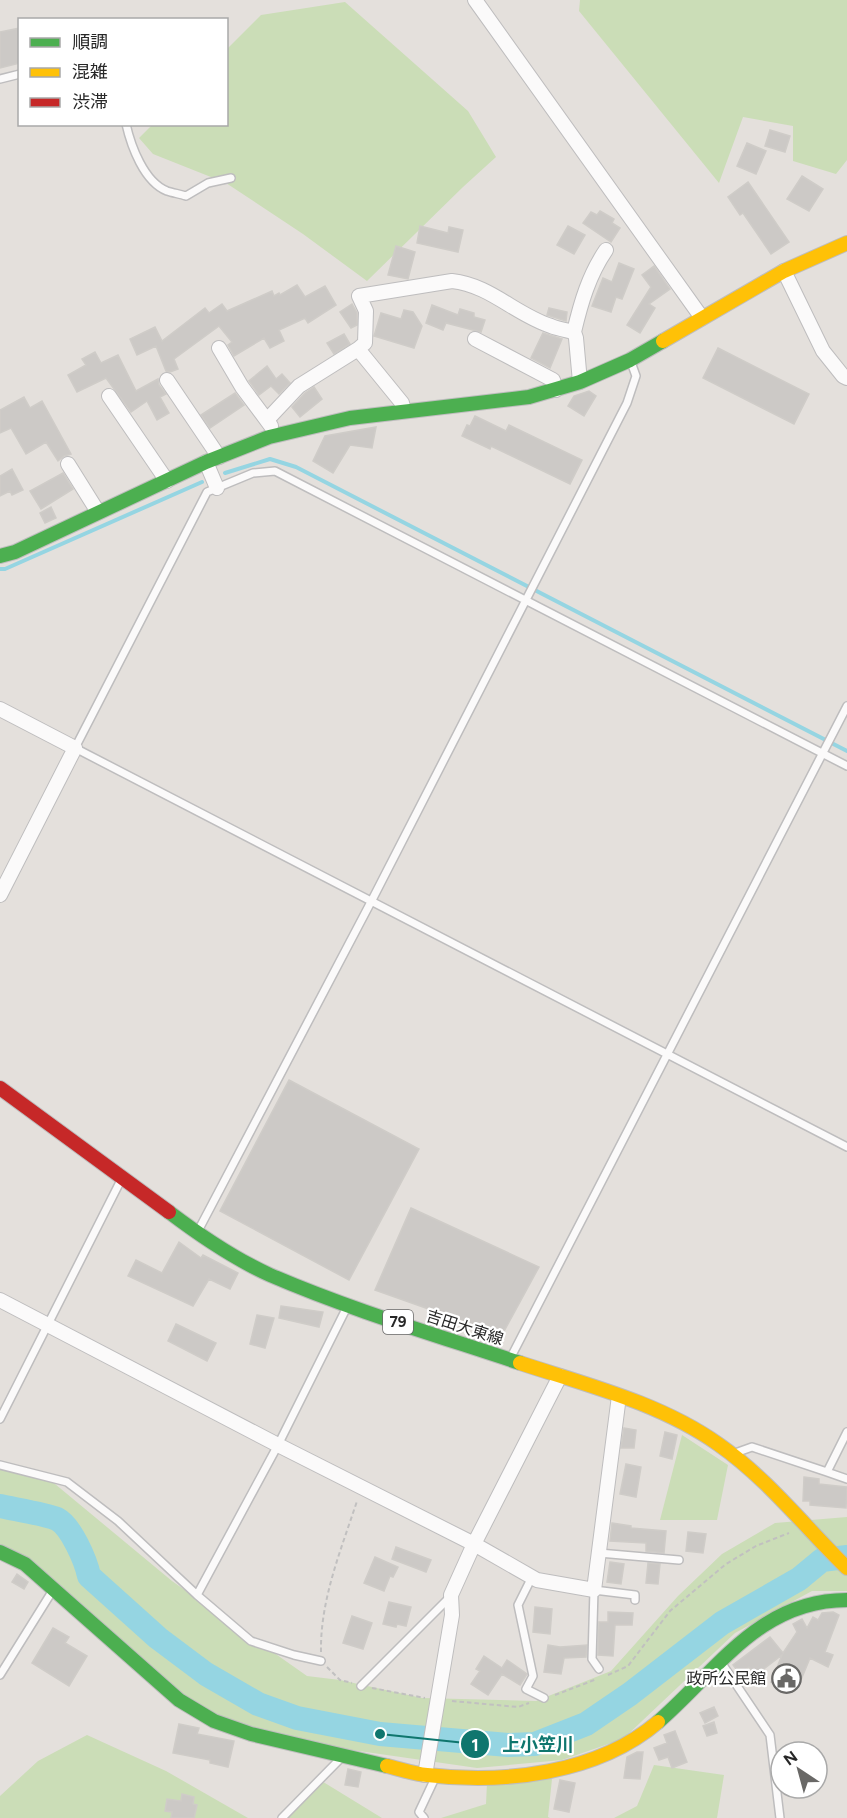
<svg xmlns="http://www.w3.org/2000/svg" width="847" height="1818" font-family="Figtree,'Noto Sans JP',sans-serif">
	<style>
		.green { fill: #cbddb7 }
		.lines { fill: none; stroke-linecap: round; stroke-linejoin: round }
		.stream { stroke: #95d5e2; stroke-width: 4 }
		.river { stroke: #95d5e2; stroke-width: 24 }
		.building { fill: #ccc9c6; stroke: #cfccc8; stroke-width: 1.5 }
		.lane-casing { stroke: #bebdbe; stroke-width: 10 }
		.street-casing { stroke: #bebdbe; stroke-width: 16 }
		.fast-casing { stroke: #bebdbe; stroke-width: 16 }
		.slow-casing { stroke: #bebdbe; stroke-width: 16 }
		.jam-casing { stroke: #bebdbe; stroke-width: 16 }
		.path { stroke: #c1c0c0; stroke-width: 2; stroke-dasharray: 4.5 3; stroke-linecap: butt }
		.lane { stroke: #fbfafa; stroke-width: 7 }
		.street { stroke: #fbfafa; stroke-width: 14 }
		.fast { stroke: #4caf50; stroke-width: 14 }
		.slow { stroke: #ffc107; stroke-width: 14 }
		.jam { stroke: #c62828; stroke-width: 14 }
		.labels { text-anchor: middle; stroke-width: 4.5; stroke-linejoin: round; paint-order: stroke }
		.shield { fill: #fff; stroke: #686868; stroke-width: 1.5 }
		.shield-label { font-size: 15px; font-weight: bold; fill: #272727 }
		.street-label { font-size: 16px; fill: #272727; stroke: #fff }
		.poi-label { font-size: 16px; fill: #272727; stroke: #fff; text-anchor: end }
		.leader { fill: none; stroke: #0f766e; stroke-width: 2 }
		.callout-dot { fill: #0f766e; stroke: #fff; stroke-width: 2 }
		.mark-label { font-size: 18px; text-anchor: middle; font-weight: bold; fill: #fff }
		.callout-label { font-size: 18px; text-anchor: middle; font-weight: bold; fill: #0f766e; stroke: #fff; stroke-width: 4.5; stroke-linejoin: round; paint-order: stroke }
	</style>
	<rect width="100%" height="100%" fill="#e4e0dc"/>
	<path class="green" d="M580,0H847V160L836,174L793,161V126L743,117L719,183L579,11Z
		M345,2L468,111L496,157L463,187L367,281L303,234L226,183L153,154L139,138L152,125L226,124L227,49L261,15Z
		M682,1435L728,1465L717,1520H660Z
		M0,1469L49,1479L172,1581L307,1676L340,1680L422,1698L536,1701L611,1671L678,1596L722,1554L775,1523L847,1517V1591H812L735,1633L623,1739L562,1760L477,1768L262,1737L214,1721L0,1550Z
		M87,1735L166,1771L248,1818H0V1796L38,1761Z
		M654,1765L724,1775L717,1818H614L637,1806Z
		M552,1779L548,1817L550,1818H441L486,1804L487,1783Z
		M320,1780L382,1818H282Z"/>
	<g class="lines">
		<path class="stream" d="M225,473L270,459L296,467L847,751
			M0,569H5L202,482"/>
		<path class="river" d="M0,1506C13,1509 46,1514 57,1519C71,1526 86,1561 89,1576L158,1638L206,1674L258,1704L297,1718L380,1734L508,1745L535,1744L586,1724L630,1694L722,1623L799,1579L822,1560L847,1557"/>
	</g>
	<path class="building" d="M20,28V63L0,68V32Z
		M770,130L790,136L785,152L765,146Z
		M747,143L766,151L756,174L737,166Z
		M802,176L823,189L809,211L787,199Z
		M748,182L789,242L771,254L743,213L740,215L728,197Z
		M600,211L614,219L612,223L620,228L611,242L583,223L591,212L597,215Z
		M420,226L448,233L449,227L463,230L458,252L417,243Z
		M568,226L585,235L574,254L557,245Z
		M396,246L415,252L408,279L388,275Z
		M619,263L634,269L622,299L616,297L611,312L592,306L603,278L612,282Z
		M654,266L670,289L649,304L655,308L640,333L627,325L651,287L642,275Z
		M297,285L305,297L325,286L336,305L308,323L305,318L279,330L284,341L270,348L264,338L234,356L228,345L232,342L219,326L174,359L178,369L170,372L166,371L156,346L137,355L130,339L155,327L162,341L205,308L209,313L222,304L227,311L272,291L274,296L279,293L280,295Z
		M352,304L357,313V325L351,328L340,312Z
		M432,305L458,315L460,309L474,313V317L485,320L481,332L446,323L443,330L426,323Z
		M549,308L567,312L566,321L547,315Z
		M404,310L413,312L422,326L414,348L374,336L381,313L401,319Z
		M543,333L562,339L550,368L531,358Z
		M344,334L350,344L334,354L327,343Z
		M718,348L809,394L794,424L703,378Z
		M95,352L101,363L118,355L136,391L158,379L159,385L166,394L160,397L169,413L157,420L147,401L131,412L106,378L77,392L68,375L86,365L82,359Z
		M267,366L276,379L282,374L290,383L279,394L271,386L259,395L249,381Z
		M314,387L322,399L300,417L292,407L305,393Z
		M589,391L596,396L584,416L568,406L574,396Z
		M235,393L244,405L210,428L201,415Z
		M24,397L30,408L42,401L71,454L64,456L58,461L46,442L26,454L11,428L0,433V410Z
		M475,416L506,431L509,425L582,460L570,484L491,446L490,449L462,436L467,425L470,426Z
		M376,427L372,448L350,445L333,473L313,461L325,436Z
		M12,469L23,490L12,495L10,491L0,496V476Z
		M63,473L73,489L41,509L30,491Z
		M51,507L56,518L45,523L40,513Z
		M289,1080L419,1149L349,1280L220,1211Z
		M411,1208L539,1267L502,1335L375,1290Z
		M179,1242L201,1258L203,1255L238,1273L230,1289L209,1279L193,1306L128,1276L136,1260L162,1273Z
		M281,1306L323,1312L319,1327L279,1318Z
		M257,1315L274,1318L265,1348L250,1344Z
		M176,1324L216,1343L207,1361L168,1341Z
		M624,1428L636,1430L634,1448H621Z
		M665,1432L677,1435L672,1459L660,1456Z
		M626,1464L641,1467L636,1497L620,1494Z
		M804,1477L819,1479V1484L847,1487L846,1508L810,1505V1501H803Z
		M612,1523L631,1526V1528L666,1531L664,1553L646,1551V1543L610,1541Z
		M688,1532L706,1534L703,1553L686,1551Z
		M396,1547L431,1560L426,1572L392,1559Z
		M375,1557L398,1567L393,1577L390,1576L384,1591L364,1583Z
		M610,1562L624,1564L621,1584L607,1582Z
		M648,1563L660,1564L658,1584L646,1583Z
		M17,1574L28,1582L24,1589L12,1582Z
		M389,1602L411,1607L406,1626L397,1624L396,1627L383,1624Z
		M535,1607L552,1609L550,1634L533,1632Z
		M608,1612L633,1613L632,1625H615L613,1656L598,1655L599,1622H608Z
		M833,1612L839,1615L825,1652L833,1655L828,1667L810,1658L801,1680L796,1679L791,1691L771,1682L782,1655L756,1675L749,1667L740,1674L733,1665L770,1637L783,1653L797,1632L793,1624L802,1619L807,1628L813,1617L818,1620L822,1613Z
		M352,1616L372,1623L363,1649L343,1643Z
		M53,1628L69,1637L65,1643L87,1656L69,1686L32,1663Z
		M548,1645L560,1647L587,1645L586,1657L564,1658L561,1674L544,1672Z
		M484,1656L502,1668L507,1660L527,1674L520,1685L502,1674L488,1695L471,1684L480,1671L476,1669Z
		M714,1707L718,1716L705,1723L700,1713Z
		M714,1722L717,1733L707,1736L703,1726Z
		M179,1724L199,1728L197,1734L234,1741L228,1767L210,1763V1760L173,1753Z
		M675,1731L687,1762L672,1768L668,1757L659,1760L654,1748L667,1743L664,1735Z
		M637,1752H643L640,1779L624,1778L627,1757Z
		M348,1769L361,1772L358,1787L345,1785Z
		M560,1780L575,1783L569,1812L554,1809Z
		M182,1794L194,1797L193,1804L197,1805L194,1818H171L172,1812L165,1811L167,1799L181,1801Z"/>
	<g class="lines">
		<defs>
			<path id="lane" d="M0,79L20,74
				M126,124C131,146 144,182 167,191C173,193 180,194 186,196L208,183L231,178
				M847,766L275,471L253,473L207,492L75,748L847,1147
				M198,1231L372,900L627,403L636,376L631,362
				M511,1357L847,706
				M0,1419L121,1180
				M738,1452L752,1447L827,1472L847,1432
				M0,1465L67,1482L118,1521L197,1595
				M827,1472L847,1479
				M599,1553L679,1560
				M532,1577L518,1605L533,1676L526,1689L544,1698
				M321,1661L294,1655L251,1641L197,1595L278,1445L347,1307
				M721,1662L770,1735L780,1818
				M599,1669L592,1659L594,1590L635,1595V1600
				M0,1675L53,1590
				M361,1686L450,1597
				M282,1818L341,1758
				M424,1818L419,1812L435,1778"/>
			<path id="street" d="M475,0L702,318
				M784,271L823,351L843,376L847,378
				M574,332C581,302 589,275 606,250
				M475,339L553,380L556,390
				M219,348L242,387L271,426
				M358,349L365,343L366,311L359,296L452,281C490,285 516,315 551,326C558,329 566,330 574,332L576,338L580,382
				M167,380L219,457
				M109,396L167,481
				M267,420L299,386L358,349L402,403L404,411
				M206,462L217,488
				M68,464L98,512
				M0,709L75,748L0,895
				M0,1300L278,1445L474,1544L537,1580L594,1590L619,1396
				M425,1775L452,1615L451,1595L474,1544L560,1376"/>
			<path id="fast" d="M0,556L15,552L206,462L269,437L350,418L529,397L580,382L630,360L663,341
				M169,1212C198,1234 237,1260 270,1275C351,1310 436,1335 520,1363
				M0,1552L25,1564L179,1700L214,1721L251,1734L387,1766
				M658,1722C717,1671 759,1600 847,1600"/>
			<path id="slow" d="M663,341L784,271L847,243
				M520,1363C587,1385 660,1403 718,1444C767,1478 805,1527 847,1568
				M387,1766C400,1769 414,1774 427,1775C504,1784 597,1774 658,1722"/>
			<path id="jam" d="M0,1088L169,1212"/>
		</defs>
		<use href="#lane" class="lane-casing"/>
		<use href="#street" class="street-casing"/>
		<use href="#fast" class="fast-casing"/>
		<use href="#slow" class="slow-casing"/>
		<use href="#jam" class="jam-casing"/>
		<path class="path" d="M321,1652C320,1600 341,1550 357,1501
			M327,1667L340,1680L352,1683
			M608,1675L628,1666L670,1611L726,1564L756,1546L789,1533
			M372,1688L425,1698
			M555,1695L597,1679
			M452,1701L518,1707L529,1703"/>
		<use href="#lane" class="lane"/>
		<use href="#street" class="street"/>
		<use href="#fast" class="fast"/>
		<use href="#slow" class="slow"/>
		<use href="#jam" class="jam"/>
	</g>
	<defs>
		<symbol id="civic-ring" viewBox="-11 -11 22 22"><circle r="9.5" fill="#fff" stroke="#696866" stroke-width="1.5"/><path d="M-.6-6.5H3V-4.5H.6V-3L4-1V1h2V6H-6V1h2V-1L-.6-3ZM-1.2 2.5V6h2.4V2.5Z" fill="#696866"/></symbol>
	</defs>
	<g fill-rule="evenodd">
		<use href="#civic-ring" x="770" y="1662" width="33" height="33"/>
	</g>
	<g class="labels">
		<rect class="shield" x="383" y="1310" width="30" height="24" rx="4.5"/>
		<g class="shield-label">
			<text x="398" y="1327">79</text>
		</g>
		<g class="street-label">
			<text transform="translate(465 1327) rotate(18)" y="6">吉田大東線</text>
		</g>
		<g class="poi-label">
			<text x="766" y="1684">政所公民館</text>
		</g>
	</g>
	<path class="leader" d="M380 1734L475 1744"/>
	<g class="callout-dot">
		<circle cx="380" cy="1734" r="6"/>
		<circle cx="475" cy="1744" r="15"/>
	</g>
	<g class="mark-label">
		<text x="475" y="1751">1</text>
	</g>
	<g class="callout-label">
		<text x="538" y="1751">上小笠川</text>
	</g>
	<rect x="18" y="18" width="210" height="108" fill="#ffffff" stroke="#a9a9a9" stroke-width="1.5"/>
	<rect x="30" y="38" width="30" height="9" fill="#4caf50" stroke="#a9a9a9" stroke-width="1.5"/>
	<text x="72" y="48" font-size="18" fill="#272727">順調</text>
	<rect x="30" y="68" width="30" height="9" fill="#ffc107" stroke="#a9a9a9" stroke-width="1.5"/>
	<text x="72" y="78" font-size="18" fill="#272727">混雑</text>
	<rect x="30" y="98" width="30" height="9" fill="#c62828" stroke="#a9a9a9" stroke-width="1.5"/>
	<text x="72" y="108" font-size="18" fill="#272727">渋滞</text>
	<g transform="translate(799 1770) rotate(324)"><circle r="28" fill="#ffffff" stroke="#a9a9a9" stroke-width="1.5"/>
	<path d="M0-4.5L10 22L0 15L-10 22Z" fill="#696866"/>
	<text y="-9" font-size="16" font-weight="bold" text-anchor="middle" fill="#272727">N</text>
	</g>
</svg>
